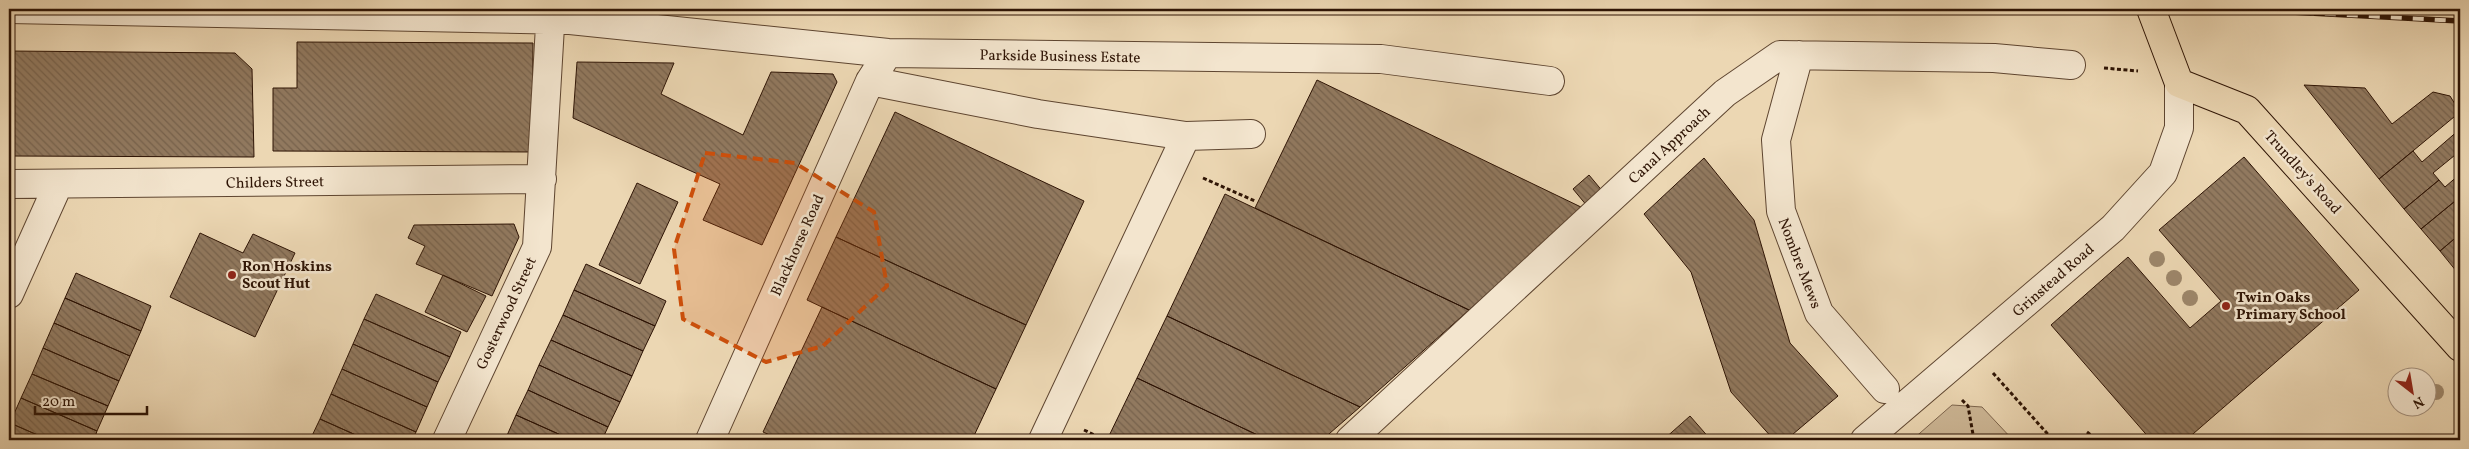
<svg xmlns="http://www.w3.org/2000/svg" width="2469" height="449" font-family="Vollkorn,serif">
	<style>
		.park { fill: #ccb695; stroke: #7d654d }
		.building { fill: url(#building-back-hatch); stroke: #2e1405 }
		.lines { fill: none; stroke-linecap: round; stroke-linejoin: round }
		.minor-casing { stroke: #5e4530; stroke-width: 30 }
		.major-casing { stroke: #2e1405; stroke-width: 30 }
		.path { stroke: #2e1405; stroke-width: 3; stroke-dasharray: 4 2.5; stroke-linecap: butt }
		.minor { stroke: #f3e5ce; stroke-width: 28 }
		.major { stroke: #ecd7b3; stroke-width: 28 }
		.rail-casing { stroke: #2e1405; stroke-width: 5.5 }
		.rail { stroke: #f3e5ce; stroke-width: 4; stroke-dasharray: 11; stroke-linecap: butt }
		.tree { fill: #9d876b }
		.marked { fill: #cc4f0b; fill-opacity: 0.2; stroke: #cc4f0b; stroke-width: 4; stroke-dasharray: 10 6; stroke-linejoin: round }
		.poi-dot { fill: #8f2418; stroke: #f3e5ce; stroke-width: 2 }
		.labels { text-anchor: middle; stroke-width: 5; stroke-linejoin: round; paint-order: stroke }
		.street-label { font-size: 15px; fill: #2e1405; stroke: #f3e5ce }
		.poi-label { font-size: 15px; font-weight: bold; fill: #2e1405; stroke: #f3e5ce; text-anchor: start }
	</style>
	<defs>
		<pattern id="building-back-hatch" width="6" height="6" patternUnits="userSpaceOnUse" patternTransform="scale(1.25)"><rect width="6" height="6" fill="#91795f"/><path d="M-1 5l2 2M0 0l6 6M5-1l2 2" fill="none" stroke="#77624c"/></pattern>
	</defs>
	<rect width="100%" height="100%" fill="#ecd7b3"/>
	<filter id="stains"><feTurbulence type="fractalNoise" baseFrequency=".004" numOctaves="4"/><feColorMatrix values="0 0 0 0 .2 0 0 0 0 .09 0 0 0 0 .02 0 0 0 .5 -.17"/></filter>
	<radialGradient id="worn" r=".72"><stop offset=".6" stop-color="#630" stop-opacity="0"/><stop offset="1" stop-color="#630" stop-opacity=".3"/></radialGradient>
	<path class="park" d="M1952,405L1982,407L2013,440H1912Z"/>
	<path class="building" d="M297,42L533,43L532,152L273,151V88H297Z
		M9,51L235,53L252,69L254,157L9,156Z
		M577,62L674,63L661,94L743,135L771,72L833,74L837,82L762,245L703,220L720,184L573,118Z
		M1317,80L1583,208L1469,310L1255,208Z
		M2304,85L2365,88L2392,124L2433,92L2450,96L2460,112L2379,179Z
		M895,112L1084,201L1026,325L836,237Z
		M2460,129V151L2433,173L2439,180L2404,209L2379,179L2413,151L2422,162Z
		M2244,157L2359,290L2186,440H2151L2051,325L2128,257L2190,328L2221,301L2159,230Z
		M1704,158L1754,220L1790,343L1838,396L1786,440H1774L1731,392L1691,272L1644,214Z
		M2460,174V197L2421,229L2404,209L2439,180L2445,187Z
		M1589,175L1604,193L1588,207L1573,189Z
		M637,183L678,202L640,284L599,265Z
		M1225,194L1469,310L1360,407L1167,316Z
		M2460,197V234L2440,251L2421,229Z
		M514,224L519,237L492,296L416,264L425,246L408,238L414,225Z
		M200,233L243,253L253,234L295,253L255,337L170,297Z
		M2460,234V269L2457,272L2440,251Z
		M836,237L1026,325L996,389L807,300Z
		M586,264L666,301L655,326L574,290Z
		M76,273L151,306L141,331L65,298Z
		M443,275L486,296L467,332L425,312Z
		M574,290L655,326L643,351L563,315Z
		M376,294L461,332L450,357L364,319Z
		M65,298L141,331L130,356L54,323Z
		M822,307L996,389L972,440H781L763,432Z
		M563,315L643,351L632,376L551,340Z
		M1167,316L1360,407L1322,440H1268L1137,378Z
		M364,319L450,357L438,382L353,344Z
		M54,323L130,356L119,381L43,348Z
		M551,340L632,376L620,402L539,365Z
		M353,344L438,382L427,407L342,369Z
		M43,348L119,381L108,406L32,374Z
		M539,365L620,402L608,427L528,390Z
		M342,369L427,407L416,432L331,394Z
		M32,374L108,406L97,431L21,398Z
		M1137,378L1268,440H1107Z
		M528,390L608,427L602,440H572L516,415Z
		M331,394L416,432L412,440H367L320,419Z
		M21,398L97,431L94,440H49L10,423Z
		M516,415L572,440H505Z
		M1690,416L1711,440H1663Z
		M320,419L367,440H310Z
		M10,423L49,440H9Z"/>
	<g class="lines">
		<defs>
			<path id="minor" d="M9,9L570,20L888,53L1381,59L1550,81
				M1799,55L1776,140L1781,211L1819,313L1885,389
				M870,81L1038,114L1186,136L1251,134
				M9,184L542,179
				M9,294L58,185
				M447,440L537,247L551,9
				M710,440L870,81L888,53
				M1043,440L1186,136
				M1350,440L1725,93L1780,55L1994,58L2071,65
				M1865,440L2113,228L2163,173L2179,128V83"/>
			<path id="major" d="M2151,9L2179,83L2247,110L2460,347"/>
		</defs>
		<use href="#minor" class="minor-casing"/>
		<use href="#major" class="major-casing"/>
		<path class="path" d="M2104,68L2138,71
			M1203,178L1255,201
			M1993,373L2053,440
			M1962,400L1968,406L1974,440
			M1084,430L1103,439
			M2087,432L2097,440"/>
		<use href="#minor" class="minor"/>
		<use href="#major" class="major"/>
		<defs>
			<path id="rail" d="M2237,9L2460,21"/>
		</defs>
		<use href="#rail" class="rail-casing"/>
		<use href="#rail" class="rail"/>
	</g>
	<g class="tree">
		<circle cx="2157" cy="259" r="8"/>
		<circle cx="2174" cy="278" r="8"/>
		<circle cx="2190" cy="298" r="8"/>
		<circle cx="2436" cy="392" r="8"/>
	</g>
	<path class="marked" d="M705,153L795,163L874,212L887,286L823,346L766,362L683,319L674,249Z"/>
	<g class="poi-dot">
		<circle cx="232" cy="275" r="5"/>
		<circle cx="2226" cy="306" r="5"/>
	</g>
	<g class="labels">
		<g class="street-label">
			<text transform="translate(1060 56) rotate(1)" y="5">Parkside Business Estate</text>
			<text transform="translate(1669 145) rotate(-43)" y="5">Canal Approach</text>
			<text transform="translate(2303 172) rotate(48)" y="5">Trundley's Road</text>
			<text transform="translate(275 182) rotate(-1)" y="5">Childers Street</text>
			<text transform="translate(797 245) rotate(-66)" y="5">Blackhorse Road</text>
			<text transform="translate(1800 263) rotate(69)" y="5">Nombre Mews</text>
			<text transform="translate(2053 280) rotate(-41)" y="5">Grinstead Road</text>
			<text transform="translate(506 313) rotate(-65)" y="5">Gosterwood Street</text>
		</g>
		<g class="poi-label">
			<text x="242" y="271">Ron Hoskins<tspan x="242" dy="17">Scout Hut</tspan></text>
			<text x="2236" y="302">Twin Oaks<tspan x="2236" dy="17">Primary School</tspan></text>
		</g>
	</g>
	<rect width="2469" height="449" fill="none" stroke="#ecd7b3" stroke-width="30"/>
	<rect x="10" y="10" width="2449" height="429" fill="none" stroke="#2e1405" stroke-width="2.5"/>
	<rect x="15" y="15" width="2439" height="419" fill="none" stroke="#2e1405"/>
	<g transform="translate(2412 392) rotate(149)"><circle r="24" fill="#f3e5ce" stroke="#a4917e"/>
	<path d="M0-4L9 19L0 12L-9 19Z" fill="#8f2418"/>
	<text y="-8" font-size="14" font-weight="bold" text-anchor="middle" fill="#2e1405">N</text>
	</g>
	<path d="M35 406v8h112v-8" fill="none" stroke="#2e1405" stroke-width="2.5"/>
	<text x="42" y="406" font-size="15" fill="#2e1405" stroke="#f3e5ce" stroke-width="4" paint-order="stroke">20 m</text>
	<rect width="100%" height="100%" filter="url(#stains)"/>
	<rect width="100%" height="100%" fill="url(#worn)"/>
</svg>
